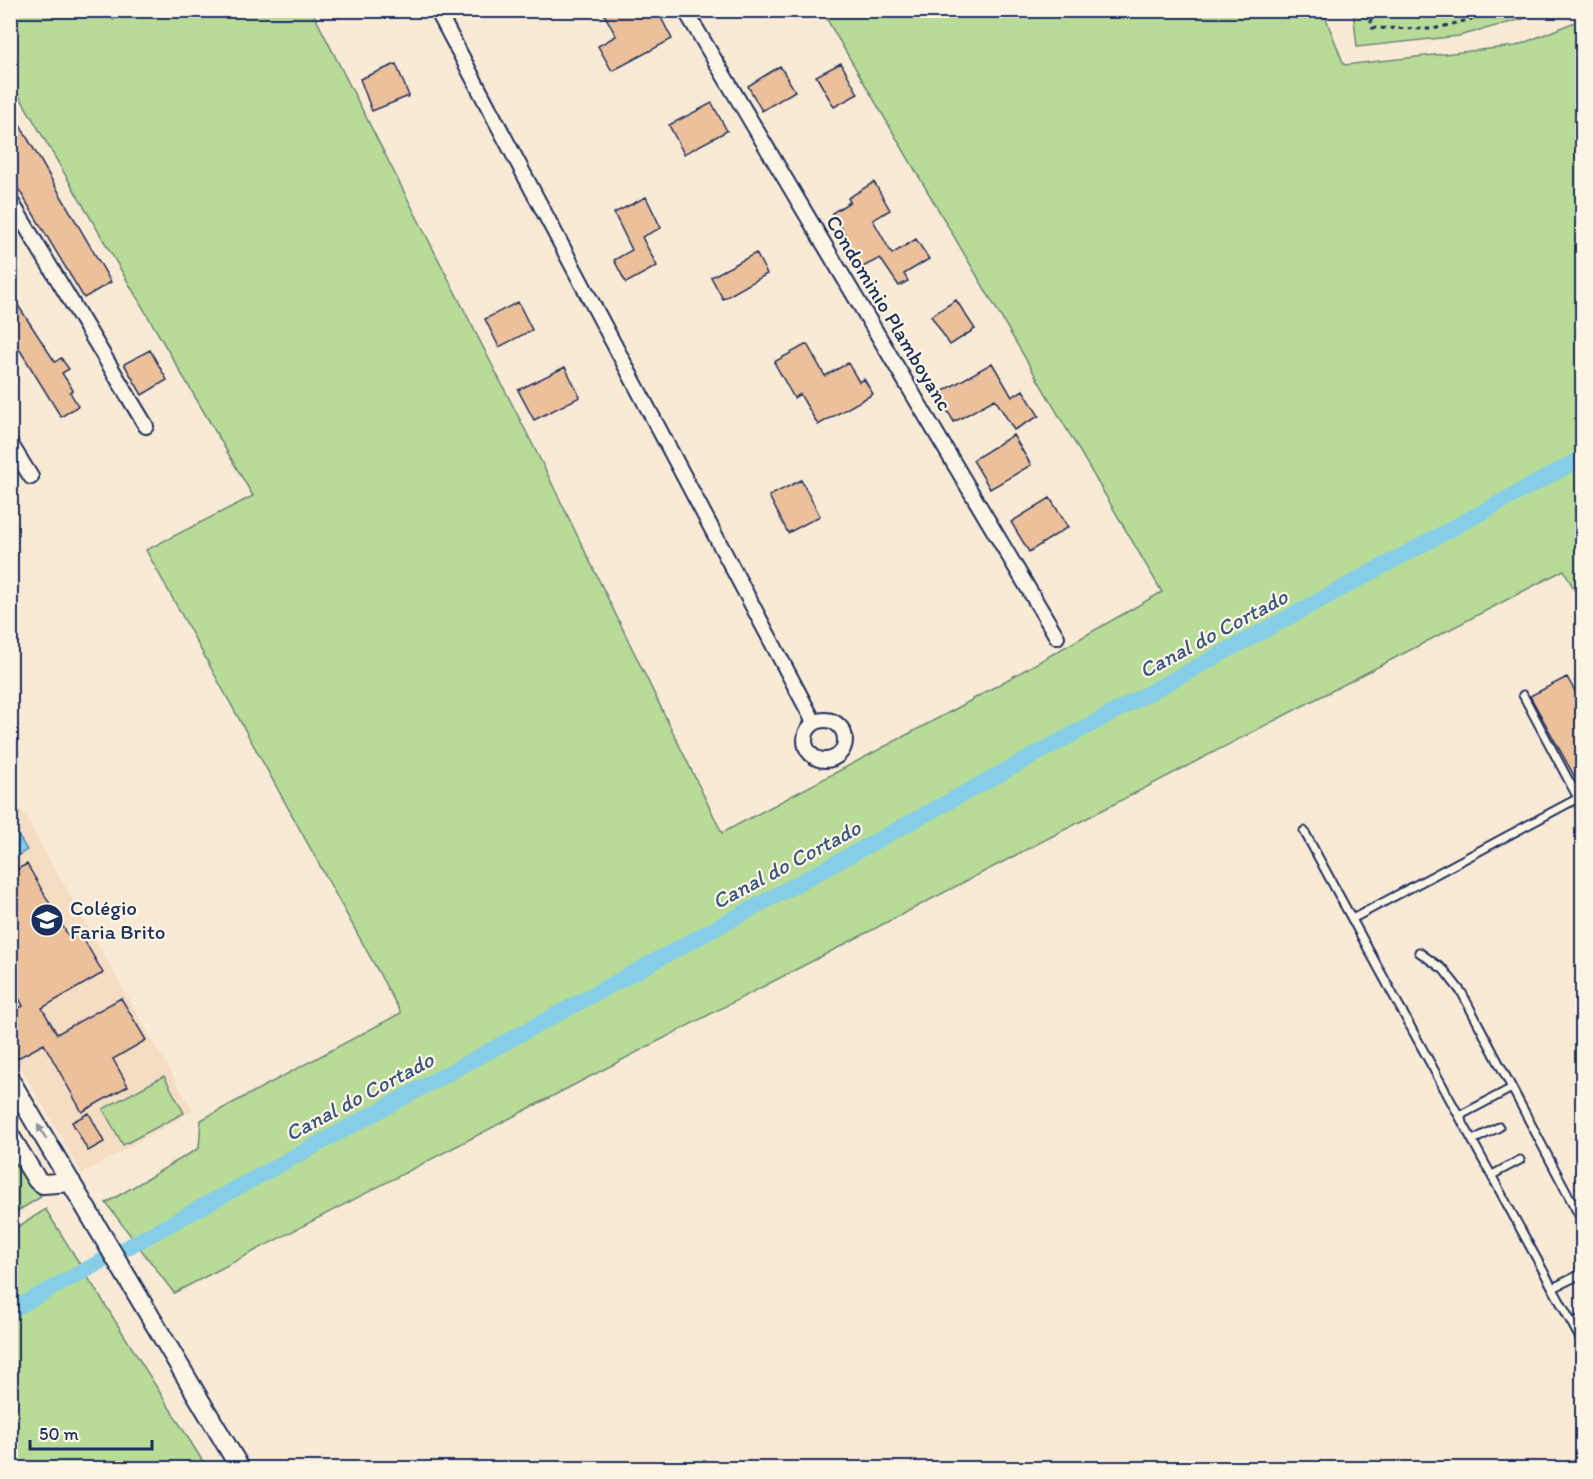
<svg xmlns="http://www.w3.org/2000/svg" width="1593" height="1479" font-family="Itim,sans-serif">
	<style>
		.built { fill: #f5ddc4 }
		.green { fill: #b8dc97; stroke: #6a867a; stroke-width: 1.5 }
		.water { fill: #86cde7; stroke: #5b8eb0; stroke-width: 1.5 }
		.lines { fill: none; stroke-linecap: round; stroke-linejoin: round }
		.canal { stroke: #86cde7; stroke-width: 16 }
		.building { fill: #ebc09b; stroke: #1b2f5e; stroke-width: 1.5 }
		.lane-casing { stroke: #1b2f5e; stroke-width: 11 }
		.street-casing { stroke: #1b2f5e; stroke-width: 18 }
		.secondary-casing { stroke: #1b2f5e; stroke-width: 22 }
		.path { stroke: #1b2f5e; stroke-width: 3; stroke-dasharray: 4.5 4.5; stroke-linecap: butt }
		.lane { stroke: #fcf5e5; stroke-width: 7 }
		.street { stroke: #fcf5e5; stroke-width: 14 }
		.secondary { stroke: #fcf5e5; stroke-width: 18 }
		.oneway { fill: #8c92a2 }
		.labels { text-anchor: middle; stroke-width: 4.5; stroke-linejoin: round; paint-order: stroke }
		.street-label { font-size: 21px; fill: #1b2f5e; stroke: #fcf5e5 }
		.poi-label { font-size: 21px; fill: #1b2f5e; stroke: #fcf5e5; text-anchor: start }
		.water-label { font-size: 22px; font-style: italic; fill: #365680; stroke: #fcf5e5 }
	</style>
	<rect width="100%" height="100%" fill="#f9ead6"/>
	<filter id="ink" filterUnits="userSpaceOnUse"><feTurbulence type="fractalNoise" baseFrequency=".0167" numOctaves="2"/><feDisplacementMap in="SourceGraphic" scale="12" xChannelSelector="R" yChannelSelector="G"/><feConvolveMatrix kernelMatrix="1 2 1 2 8 2 1 2 1" color-interpolation-filters="sRGB"/></filter>
	<g filter="url(#ink)">
		<path class="built" d="M10,790L193,1111L82,1174L11,1050Z"/>
		<path class="green" d="M131,10L312,11L541,461L722,833L961,706L1162,592L822,11H1323L1344,65L1516,46L1582,19V605L1564,570L174,1293L106,1203L199,1148L201,1120L401,1013L146,550L253,496L11,82V11H107L113,20Z
			M1353,11V10L1553,11L1459,36L1357,47Z
			M164,1076L184,1113L123,1145L103,1109Z
			M11,1146L41,1197L11,1215Z
			M46,1209V1210L207,1468H11V1231Z"/>
		<path class="water" d="M10,822L27,850L11,860H10Z"/>
		<g class="lines">
			<path class="canal" d="M10,1311L1582,458"/>
		</g>
		<path class="building" d="M602,10H657L672,39L612,71L598,46L616,36Z
			M841,63L858,94L834,107L816,76Z
			M396,64L409,96L372,111L360,79Z
			M780,66L795,91L762,111L748,86Z
			M712,103L727,131L684,154L669,125Z
			M10,108L111,282L84,298L10,175Z
			M874,182L890,210L873,220L892,254L916,239L929,259L904,274L908,281L899,286L880,258L859,269L843,242L848,239L832,213L850,202L848,198Z
			M646,197L661,228L642,237L657,266L626,283L614,260L632,250L614,213Z
			M756,253L767,274L723,299L711,277Z
			M10,293L55,362L61,358L69,369L62,373L73,390L70,392L78,406L61,417L10,334Z
			M956,300L975,329L950,345L931,316Z
			M518,302L532,330L499,347L485,319Z
			M807,344L825,376L848,363L859,382L864,379L873,394L818,425L800,394L794,398L774,362Z
			M150,350L167,380L142,395L124,364Z
			M992,363L1012,397L1023,390L1039,416L1014,430L995,399L954,422L938,394Z
			M565,367L580,397L534,420L518,390Z
			M1013,435L1031,465L990,489L973,460Z
			M801,480L820,516L788,533L769,496Z
			M1050,498L1068,527L1029,552L1011,522Z
			M1567,677L1582,704V790L1530,696Z
			M27,864L69,937L79,931L103,973L42,1008L57,1034L121,998L146,1040L113,1059L128,1086L82,1112L44,1044L16,1059L10,1048V1013L23,1006L10,982V873Z
			M89,1113L104,1142L88,1151L72,1122Z"/>
		<g class="lines">
			<defs>
				<path id="lane" d="M1523,695L1578,798
					M1304,831L1582,1342
					M1352,919L1582,796
					M1419,952L1444,970L1462,993L1582,1221
					M1459,1116L1512,1088
					M1473,1140L1499,1127
					M1492,1175L1520,1160
					M1553,1288L1581,1274
					M1573,1324L1582,1318"/>
				<path id="street" d="M437,10L814,722
					M685,10L1057,637
					M10,200L146,426
					M10,443L31,477
					M805 740a20 20 0 1 1 40 0a20 20 0 1 1-40 0Z"/>
				<path id="secondary" d="M10,1080L240,1468
					M10,1136L37,1180L43,1184L71,1182"/>
			</defs>
			<use href="#lane" class="lane-casing"/>
			<use href="#street" class="street-casing"/>
			<use href="#secondary" class="secondary-casing"/>
			<path class="path" d="M1369,10L1372,28L1433,29L1507,10"/>
			<use href="#lane" class="lane"/>
			<use href="#street" class="street"/>
			<use href="#secondary" class="secondary"/>
		</g>
		<defs><path id="oneway-solid" d="M-6-.8H1V-3.2L6.5 0L1 3.2V.8H-6Z" transform="scale(1.5)"/></defs>
		<use class="oneway" href="#oneway-solid" transform="translate(42 1132) rotate(-121)"/>
	</g>
	<defs>
		<symbol id="school-disc" viewBox="-11 -11 22 22"><circle r="9.5" fill="#1b2f5e" stroke="#fcf5e5"/><path d="M0-5L7-2L0 1L-7-2ZM-4 1L0 2.5L4 1V4Q0 6-4 4Z" fill="#fff"/></symbol>
	</defs>
	<g fill-rule="evenodd">
		<use href="#school-disc" x="28" y="901" width="38" height="38"/>
	</g>
	<g class="labels">
		<g class="street-label">
			<text transform="translate(889 313) rotate(59)" y="7">Condominio Plamboyanc</text>
		</g>
		<g class="poi-label">
			<text x="70" y="915">Colégio<tspan x="70" dy="24">Faria Brito</tspan></text>
		</g>
		<g class="water-label">
			<text transform="translate(1213 633) rotate(-28)" y="8">Canal do Cortado</text>
			<text transform="translate(786 864) rotate(-28)" y="8">Canal do Cortado</text>
			<text transform="translate(359 1096) rotate(-28)" y="8">Canal do Cortado</text>
		</g>
	</g>
	<rect width="1593" height="1479" fill="none" stroke="#fcf5e5" stroke-width="36"/>
	<rect x="18" y="18" width="1557" height="1443" fill="none" stroke="#1b2f5e" stroke-width="2" filter="url(#ink)"/>
	<path d="M30 1440v9h122v-9" fill="none" stroke="#1b2f5e" stroke-width="3"/>
	<text x="39" y="1440" font-size="18" fill="#1b2f5e" stroke="#fcf5e5" stroke-width="4.5" paint-order="stroke">50 m</text>
</svg>
